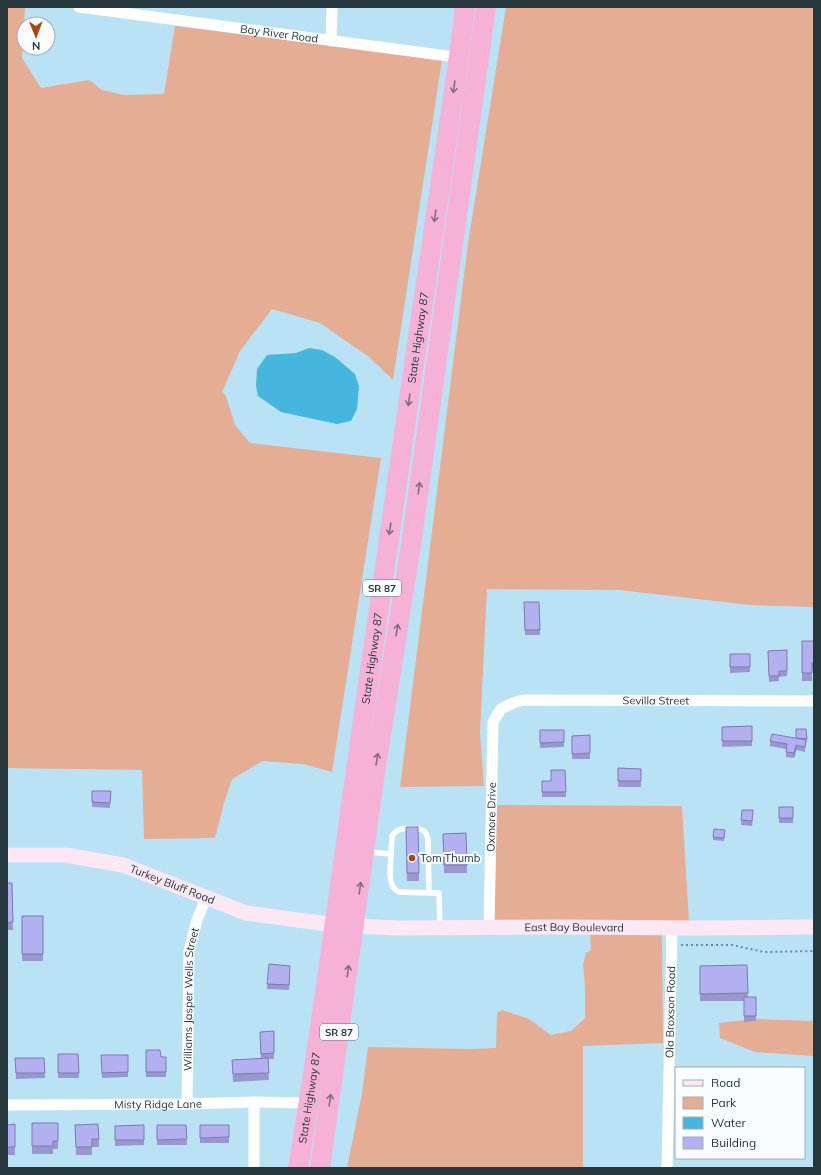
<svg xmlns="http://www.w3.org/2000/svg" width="821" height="1175" font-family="Mulish,sans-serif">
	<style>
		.green { fill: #e5ad94 }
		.water { fill: #45b6de }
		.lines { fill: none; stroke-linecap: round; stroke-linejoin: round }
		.path { stroke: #6c8996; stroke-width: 2; stroke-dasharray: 2 3; stroke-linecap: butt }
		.lane { stroke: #fff; stroke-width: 5.5 }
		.street { stroke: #fff; stroke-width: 11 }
		.secondary { stroke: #fce8f3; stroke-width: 15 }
		.highway { stroke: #f5b1d6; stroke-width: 20 }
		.wall { fill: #9a97d0 }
		.shaded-wall { fill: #7d7ba9 }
		.building { fill: #b3b0f2; stroke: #7d7ba9 }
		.oneway { stroke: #836d82 }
		.poi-dot { fill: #aa4808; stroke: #f9fdff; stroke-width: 1.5 }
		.labels { text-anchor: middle; stroke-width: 4; stroke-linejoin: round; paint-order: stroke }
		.shield { fill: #f9fdff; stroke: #657277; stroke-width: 1 }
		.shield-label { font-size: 10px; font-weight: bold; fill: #25363d }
		.street-label { font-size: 11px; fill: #25363d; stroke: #f9fdff }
		.poi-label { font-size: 11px; fill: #25363d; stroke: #f9fdff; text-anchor: start }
	</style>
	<rect width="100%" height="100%" fill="#b9e3f5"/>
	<path class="green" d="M7,7H25L22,58L41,88L89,80L102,90L124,95L164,94L175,26L442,60L393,380L369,357L320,323L272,309L240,351L222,392L226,396L235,425L250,443L381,458L332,772L303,764L263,761L232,779L224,803L215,838L144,839L142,770L7,768Z
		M506,7H814V607L750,605L619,590L487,589L480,732L484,786L400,787L468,243Z
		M497,805L682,806L689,922L494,921Z
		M590,933H662L663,1043L583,1046V1168H347L362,1093L368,1047L471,1049L496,1048L497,1013L502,1010L529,1019L551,1035L571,1031L585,1018V986L583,965L586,953L591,950Z
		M754,1019L814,1021V1056L755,1052L720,1038L719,1023Z"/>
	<path class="water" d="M309,348L322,350L335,357L355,374L359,386L357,409L351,421L337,424L281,412L258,396L256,386L257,369L267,355L296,353Z"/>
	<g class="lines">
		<path class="path" d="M681,945H732L764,952L814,951"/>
		<path class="lane" d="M367,852L391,854L392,836C394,833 396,831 399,830C403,828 421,828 424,831C427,833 427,836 428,840L429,893L399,892C386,886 391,866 391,854
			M429,893H439L440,927"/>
		<g class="street">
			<path id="s1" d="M79,7L463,58"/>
			<path d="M331,41L332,7"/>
			<path id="s2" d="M489,928L493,722L501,709L513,703L523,700L814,701"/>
			<path d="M254,1102V1168"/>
			<path id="s3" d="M187,1104L189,951L197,920L206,898"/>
			<path id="s4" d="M7,1105L187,1104L254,1102L309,1103"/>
			<path id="s5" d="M667,1168L672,927"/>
		</g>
		<path class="secondary" id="s6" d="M7,855H66L123,865L246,913L335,925L398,928L557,927L695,928L814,927"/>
		<g class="highway">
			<path id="s7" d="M298,1168C323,1021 341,874 362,727C394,503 426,280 459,56L465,7"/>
			<path d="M320,1168L374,779L412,538L486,7"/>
		</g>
	</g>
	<path class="wall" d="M524,602H539L540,635H525Z
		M802,641H814V671H812V681H802Z
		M787,650V676L779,677V681L769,682L768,651Z
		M730,654H750V672L730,673Z
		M752,726V746L722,747V727Z
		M806,729L807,742H806L805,752L796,750L794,758L786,757V749L770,746V741L796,738Z
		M540,730H564V747L540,748Z
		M590,735V759H572V736Z
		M618,768L641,769V787H618Z
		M565,770L566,797H542V781H551Z
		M92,791H111L110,808L92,807Z
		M779,807H793V823H779Z
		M742,810L753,815L752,826L741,825Z
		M406,827H418L419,881H407Z
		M714,829L725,830L724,841L713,840Z
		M466,833L467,873H444L443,834Z
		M7,883H12L13,930H7Z
		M22,916H43V961H22Z
		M747,965L748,997H756V1021L744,1022V1001H700V966Z
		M290,971L289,990L267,989V984Z
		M274,1031V1059H268L269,1080L233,1082L232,1060L261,1059L260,1032Z
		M146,1050L161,1057H166V1077H146Z
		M58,1054H78L79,1078H58Z
		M101,1055H128V1077L102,1078Z
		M15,1058H44L45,1078L16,1079Z
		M32,1123H58V1149H53V1154H32Z
		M15,1124V1155H7V1125Z
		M75,1125L99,1139V1147H92V1155H76Z
		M144,1125V1145L115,1146V1126Z
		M157,1125H186L187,1145H157Z
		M200,1125H229V1143H200Z"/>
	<path class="shaded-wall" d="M796,745V750L794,758V753Z"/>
	<path class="building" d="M524,602H539L540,630H525Z
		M802,641H814V663H812V673H802Z
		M787,650V671H779V676H769L768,651Z
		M730,654H750V667H730Z
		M752,726V741H722V727Z
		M796,729H806L807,739L796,738Z
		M540,730H564V742L540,743Z
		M772,734L806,740L805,747L796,745L794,753L786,752L787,744L770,741Z
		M590,735V753L572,754V736Z
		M618,768L641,769V781H618Z
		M551,770H565L566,792H542V781H551Z
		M92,791H111L110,803L92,802Z
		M779,807H793V818H779Z
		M742,810H753L752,821L741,820Z
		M406,827H418L419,873H407Z
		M714,829L725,830L724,838L713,837Z
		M466,833L467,865H444L443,834Z
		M7,883H12L13,922L7,923Z
		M22,916H43V954H22Z
		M269,964L290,966L289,985L267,984Z
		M747,965L748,993L700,994V966Z
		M744,997H756V1016H744Z
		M274,1031V1053L261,1054L260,1032Z
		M146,1050H160L161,1057H166V1072H146Z
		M58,1054H78L79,1073H58Z
		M101,1055H128V1072L102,1073Z
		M15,1058H44L45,1073H16Z
		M268,1058L269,1073L233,1074L232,1060Z
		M32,1123H58V1141H53V1146H32Z
		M15,1124V1147H7V1125Z
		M98,1124L99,1139H92V1147H76L75,1125Z
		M144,1125V1140H115V1126Z
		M157,1125H186L187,1139L157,1140Z
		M200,1125H229V1137L200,1138Z"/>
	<defs><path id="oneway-shaft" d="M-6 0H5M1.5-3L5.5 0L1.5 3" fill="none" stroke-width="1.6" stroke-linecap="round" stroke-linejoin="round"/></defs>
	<g class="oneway">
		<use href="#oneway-shaft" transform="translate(454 87) rotate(98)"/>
		<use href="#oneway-shaft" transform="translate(435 216) rotate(98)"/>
		<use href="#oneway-shaft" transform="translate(409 400) rotate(98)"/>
		<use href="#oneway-shaft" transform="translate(419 488) rotate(-82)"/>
		<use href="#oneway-shaft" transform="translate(390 529) rotate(98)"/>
		<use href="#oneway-shaft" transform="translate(397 630) rotate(-81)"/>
		<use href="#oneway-shaft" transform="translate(377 759) rotate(-81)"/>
		<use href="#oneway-shaft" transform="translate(360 888) rotate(-82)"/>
		<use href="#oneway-shaft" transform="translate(348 971) rotate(-82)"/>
		<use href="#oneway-shaft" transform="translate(330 1100) rotate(-82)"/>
	</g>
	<circle class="poi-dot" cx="412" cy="858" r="4"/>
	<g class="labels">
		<g class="shield">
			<rect x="363" y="580" width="38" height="16" rx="3"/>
			<rect x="320" y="1024" width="38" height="16" rx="3"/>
		</g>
		<g class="shield-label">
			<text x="382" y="592">SR 87</text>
			<text x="339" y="1036">SR 87</text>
		</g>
		<g class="street-label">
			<text dy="4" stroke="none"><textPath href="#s1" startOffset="202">Bay River Road</textPath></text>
			<text dy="4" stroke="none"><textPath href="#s7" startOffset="839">State Highway 87</textPath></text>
			<text dy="4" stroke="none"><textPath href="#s7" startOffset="515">State Highway 87</textPath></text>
			<text dy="4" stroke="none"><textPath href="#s2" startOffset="378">Sevilla Street</textPath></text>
			<text dy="4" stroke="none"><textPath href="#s2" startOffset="111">Oxmore Drive</textPath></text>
			<text dy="4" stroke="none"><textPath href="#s6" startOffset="170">Turkey Bluff Road</textPath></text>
			<text dy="4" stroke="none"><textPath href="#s6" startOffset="578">East Bay Boulevard</textPath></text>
			<text dy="4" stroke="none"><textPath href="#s3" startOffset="105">Williams Jasper Wells Street</textPath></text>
			<text dy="4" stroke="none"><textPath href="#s5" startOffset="156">Ola Broxson Road</textPath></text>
			<text dy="4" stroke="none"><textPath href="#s7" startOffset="71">State Highway 87</textPath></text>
			<text dy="4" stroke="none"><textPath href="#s4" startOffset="151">Misty Ridge Lane</textPath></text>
		</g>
		<g class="poi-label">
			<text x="420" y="862">Tom Thumb</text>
		</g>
	</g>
	<rect width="821" height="1175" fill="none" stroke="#25363d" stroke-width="16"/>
	<rect x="675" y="1067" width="130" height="92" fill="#f9fdff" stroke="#a4adb1"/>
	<rect x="683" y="1080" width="20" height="6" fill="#fce8f3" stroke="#a4adb1"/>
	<text x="711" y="1087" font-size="12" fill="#25363d">Road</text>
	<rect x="683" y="1097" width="20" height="12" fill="#e5ad94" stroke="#a4adb1"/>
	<text x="711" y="1107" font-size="12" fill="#25363d">Park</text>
	<rect x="683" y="1117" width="20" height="12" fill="#45b6de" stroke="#a4adb1"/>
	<text x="711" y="1127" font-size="12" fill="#25363d">Water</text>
	<rect x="683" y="1137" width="20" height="12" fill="#b3b0f2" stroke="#a4adb1"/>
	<text x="711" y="1147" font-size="12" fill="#25363d">Building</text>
	<g transform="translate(36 36) rotate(179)"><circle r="19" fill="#f9fdff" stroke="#a4adb1"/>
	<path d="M0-3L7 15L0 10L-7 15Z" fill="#aa4808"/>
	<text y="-6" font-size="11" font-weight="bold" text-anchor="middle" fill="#25363d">N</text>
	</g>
</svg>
